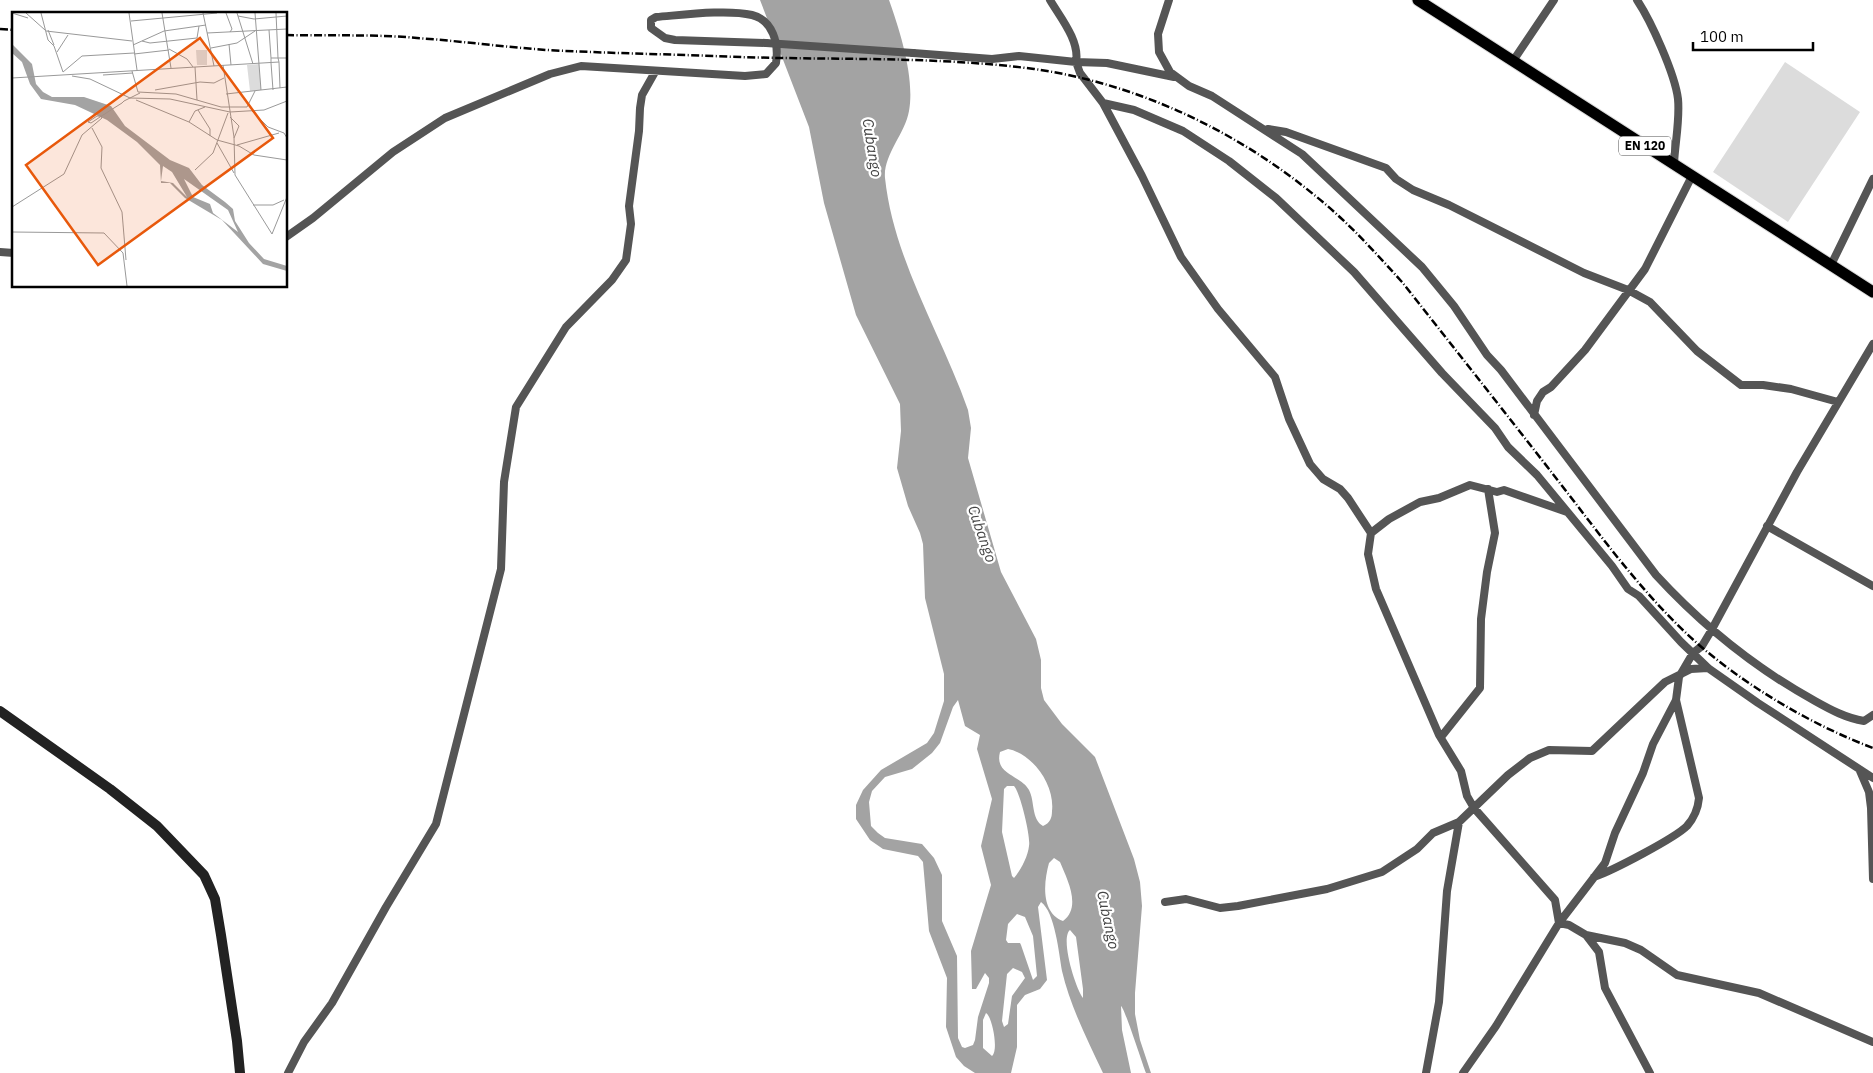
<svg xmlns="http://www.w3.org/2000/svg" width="1873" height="1073" font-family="'IBM Plex Sans',sans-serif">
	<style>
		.green { fill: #dcdcdc }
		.water { fill: #a3a3a3; fill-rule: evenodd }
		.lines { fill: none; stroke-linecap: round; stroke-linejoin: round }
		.primary-casing { stroke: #dbdbdb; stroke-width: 13 }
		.minor { stroke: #555; stroke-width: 8 }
		.secondary { stroke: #222; stroke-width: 10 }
		.primary { stroke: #000; stroke-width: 11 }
		.rail { stroke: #000; stroke-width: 2.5; stroke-dasharray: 8 2.5 1 2.5; stroke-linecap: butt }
		.minor-bridge { stroke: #555; stroke-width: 8 }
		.labels { text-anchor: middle; stroke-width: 4.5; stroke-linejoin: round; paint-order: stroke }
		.shield { fill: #fff; stroke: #4c4c4c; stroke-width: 1 }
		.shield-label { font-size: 12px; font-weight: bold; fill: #000 }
		.water-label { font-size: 15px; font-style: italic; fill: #444; stroke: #fff }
		.inset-road { fill: none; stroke: #999; stroke-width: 1 }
		.view { fill: #e8590c; fill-opacity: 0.15; stroke: #e8590c; stroke-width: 2.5 }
		.inset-edge { fill: none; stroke: #000; stroke-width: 2.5 }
	</style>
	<rect width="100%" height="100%" fill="#fff"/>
	<path class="green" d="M1785,62L1860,112L1788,222L1713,172Z"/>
	<path class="water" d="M760,0H889C900,31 915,78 909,111C905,134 883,155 885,178C894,261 941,333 968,410L971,428L968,458L1001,572L1036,639L1041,660V688L1044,700L1062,724L1095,757L1134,859L1140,882L1142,906L1135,993V1014L1140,1040L1151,1073H1146C1142,1063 1125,1009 1121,1006L1122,1030L1131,1073H1103C1088,1041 1070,1006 1062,971C1059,954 1055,912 1041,902L1038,907L1047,980L1040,989L1025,995L1017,1005V1047L1011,1073H975L964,1066L956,1057L946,1027L947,978L929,931L923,862L918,856L883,849L870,840L856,819V805L863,790L881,770L927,743L934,733L944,701V674L925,598L923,544L920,533L908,506L897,468L901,431L900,404L856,315L824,203L809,127ZM958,700L965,726L980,735L977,749L992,799L981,846L991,885L971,951L972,989H976L985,973L989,978V983L978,1017L975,1040L973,1045L965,1048L962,1047L958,1038L957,956L942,921V875L934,858L922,844L885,838L878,833L871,826L869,802L872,791L885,777L912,769L932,753L940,743L953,707ZM1008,749C1033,754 1055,785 1052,811C1052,818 1050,823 1043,826C1031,819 1035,801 1029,790C1021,775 994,775 1000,752ZM1007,786H1014C1020,792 1031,837 1029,846C1028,856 1021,870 1014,878L1012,876L1002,832L1004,789ZM1054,858L1060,862C1067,879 1082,907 1063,921C1040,912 1044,881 1049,863ZM1017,914L1025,917L1033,936L1037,976L1033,980L1021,945L1020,943H1008L1006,940L1008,924ZM1070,930L1076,937L1083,989V998C1075,987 1060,938 1070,930ZM1013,968L1022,972L1025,978L1012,996L1008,1024L1004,1027L1002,1021L1007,974ZM986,1013C992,1016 999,1050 992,1056L983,1048V1020Z"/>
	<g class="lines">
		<defs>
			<path id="primary" d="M1418,0L1873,292"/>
		</defs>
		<use href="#primary" class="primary-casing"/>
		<path class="minor" d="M1050,0C1060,17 1080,41 1076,62L1107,63L1174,77
			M1169,0L1158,34L1159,52L1170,72L1189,86L1212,96L1302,154L1422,267L1454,306L1487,355L1501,370L1656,575C1702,625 1755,668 1815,701C1831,710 1846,718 1864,721L1873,715
			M1637,0C1651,21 1675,74 1678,99C1680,120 1675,143 1674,164
			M913,53L992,59L1019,56L1076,62L1080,73L1103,103L1134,110L1183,131L1229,161L1276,198L1354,272L1442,373L1495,428L1508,447L1537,475L1612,566L1628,589L1639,596L1681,642L1708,668L1758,703L1873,778
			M1513,61L1554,0
			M1103,103L1142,176L1181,257L1218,309L1275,377L1289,419L1310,464L1323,479L1340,489L1348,498L1371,533L1389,519L1420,502L1439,498L1470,485L1497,492L1504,490L1567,512
			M1268,129L1286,132L1386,168L1396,179L1413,190L1449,205L1584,273L1628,290L1650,302L1697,351L1741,385H1763L1791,389L1838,402
			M286,237L313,218L393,152L445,118L550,74L581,66L745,76L766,74L776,63C779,44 773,20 752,15C727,9 682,15 656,17L651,20V28L665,38L675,40L766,43
			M0,252L14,253
			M1831,265L1873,179
			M1534,415L1537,401L1543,392L1551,387L1585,350L1645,269L1692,176
			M1767,526L1873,586
			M1371,533L1368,554L1376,589L1439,735L1461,771L1467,796L1474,808L1555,900L1559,923
			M1441,737L1480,688L1481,619L1487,572L1495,533L1488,489
			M1860,771L1869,792L1871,808L1873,879
			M1594,877C1612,871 1675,838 1687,826C1694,818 1698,809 1699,798L1676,700
			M1165,902L1186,899L1220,908L1238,906L1327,889L1382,872L1417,849L1433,833L1459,822L1508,775L1530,758L1549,750L1592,751L1665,682L1691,669L1708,668
			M1559,923L1569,925L1586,935L1599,952L1605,988L1650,1073
			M1586,935L1625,943L1641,950L1677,975L1759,993L1873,1042
			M288,1073L304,1042L332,1003L386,907L436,824L501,569L504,482L516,407L566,327L612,280L626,260L631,224L629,206L639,131L640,108L642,95L655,72
			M1426,1073L1439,1002L1447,891L1459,822
			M1463,1073L1496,1026L1559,923L1605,863L1615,833L1643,773L1653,744L1676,700L1679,677L1693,653L1702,646L1711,631L1797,472L1873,344"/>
		<path class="secondary" d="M0,711L110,789L157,826L204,875L215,899L221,935L237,1041L240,1073"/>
		<use href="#primary" class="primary"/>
		<path class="rail" d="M0,29L14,30
			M286,35C330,36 374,34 417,38C460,41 504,47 547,50C603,53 658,54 714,56C820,61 928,55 1034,69C1135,83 1235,130 1313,194C1346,220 1374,251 1402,282C1451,344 1500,406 1549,469C1593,525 1635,585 1687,634C1737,681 1809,724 1873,748"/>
		<path class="minor-bridge" d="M766,43L913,53"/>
	</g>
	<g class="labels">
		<rect class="shield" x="1619" y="136.5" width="52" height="19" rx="4"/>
		<g class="shield-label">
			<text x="1645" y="150">EN 120</text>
		</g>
		<g class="water-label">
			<text transform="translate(872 148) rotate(81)" y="5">Cubango</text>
			<text transform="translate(982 534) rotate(71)" y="5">Cubango</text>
			<text transform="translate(1108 920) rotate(78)" y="5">Cubango</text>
		</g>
	</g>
	<g transform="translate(12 12)">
		<rect width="275" height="275" fill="#fff"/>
		<path d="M184,38H195V53H185ZM247,52L249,78L238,79L235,53Z" fill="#dcdcdc"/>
		<path d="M0,32L20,52L24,72L31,80L40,85H72L99,94L113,114L158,148L177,156L190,173L213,190L221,197L223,209L237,231L252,247L275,254V259L251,252L210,208L173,186L158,171H149L148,153L125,130L95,108L63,93L29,87L18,72L10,50L0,41ZM151,154L160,160L175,185L161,171L149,169ZM172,167L216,198L226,220L201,201L198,192L181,185Z" fill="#a3a3a3" fill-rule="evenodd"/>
		<path class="inset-road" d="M0,1L16,6M14,1L33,18M29,1L36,28L42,34L51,60M117,1L125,58M150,1L159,56M191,1L202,54M214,1L220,17L218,20M225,1L241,52M243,1L249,78M264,1L266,46M226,4L242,7L275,4M119,9L205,1M36,18L42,33M257,18L259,46M34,19L120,29M195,21L275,17M130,29L138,31L185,26L187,14M217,32L219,53M121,33L152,19L194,13M199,36L225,31L243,19M157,37L175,47L181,55M45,40L56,23M122,42L157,38M267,50L268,76M259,51L261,78M259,51V46H275M211,53L222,125L223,163L260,222L275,185M183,55L185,88M120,59L126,80L164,82L209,95H235L243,79M51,60L70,44L122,41M91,63L121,61M60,64L78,67L118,86L128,81M0,66L267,50L266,46M143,78L188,70L202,71L212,66M214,82L275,75M124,88L177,110L183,99L193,95M186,98L198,117V124M240,99L256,115L272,121L275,126M218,105L227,114L222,126M177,110L205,128L227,134L242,143L275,148M80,116L90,135L89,156L110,200L114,248M205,131L222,161M225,133L267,121M183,158L201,141L216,101M241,193H261L272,188M0,195L52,162L70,123L90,106L89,104H85L76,110L79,111L88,105L102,96L110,91L112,89L118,86L158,87L218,100L252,98L275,89M0,220L92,221L111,241L115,274"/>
		<path class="view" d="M188,26L261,126L86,253L14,153Z"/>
		<rect width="275" height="275" class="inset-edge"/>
	</g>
	<path d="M1693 42v8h120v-8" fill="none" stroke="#000000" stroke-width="2.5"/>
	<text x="1700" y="42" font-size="15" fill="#000000" stroke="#ffffff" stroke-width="4" paint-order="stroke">100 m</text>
</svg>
